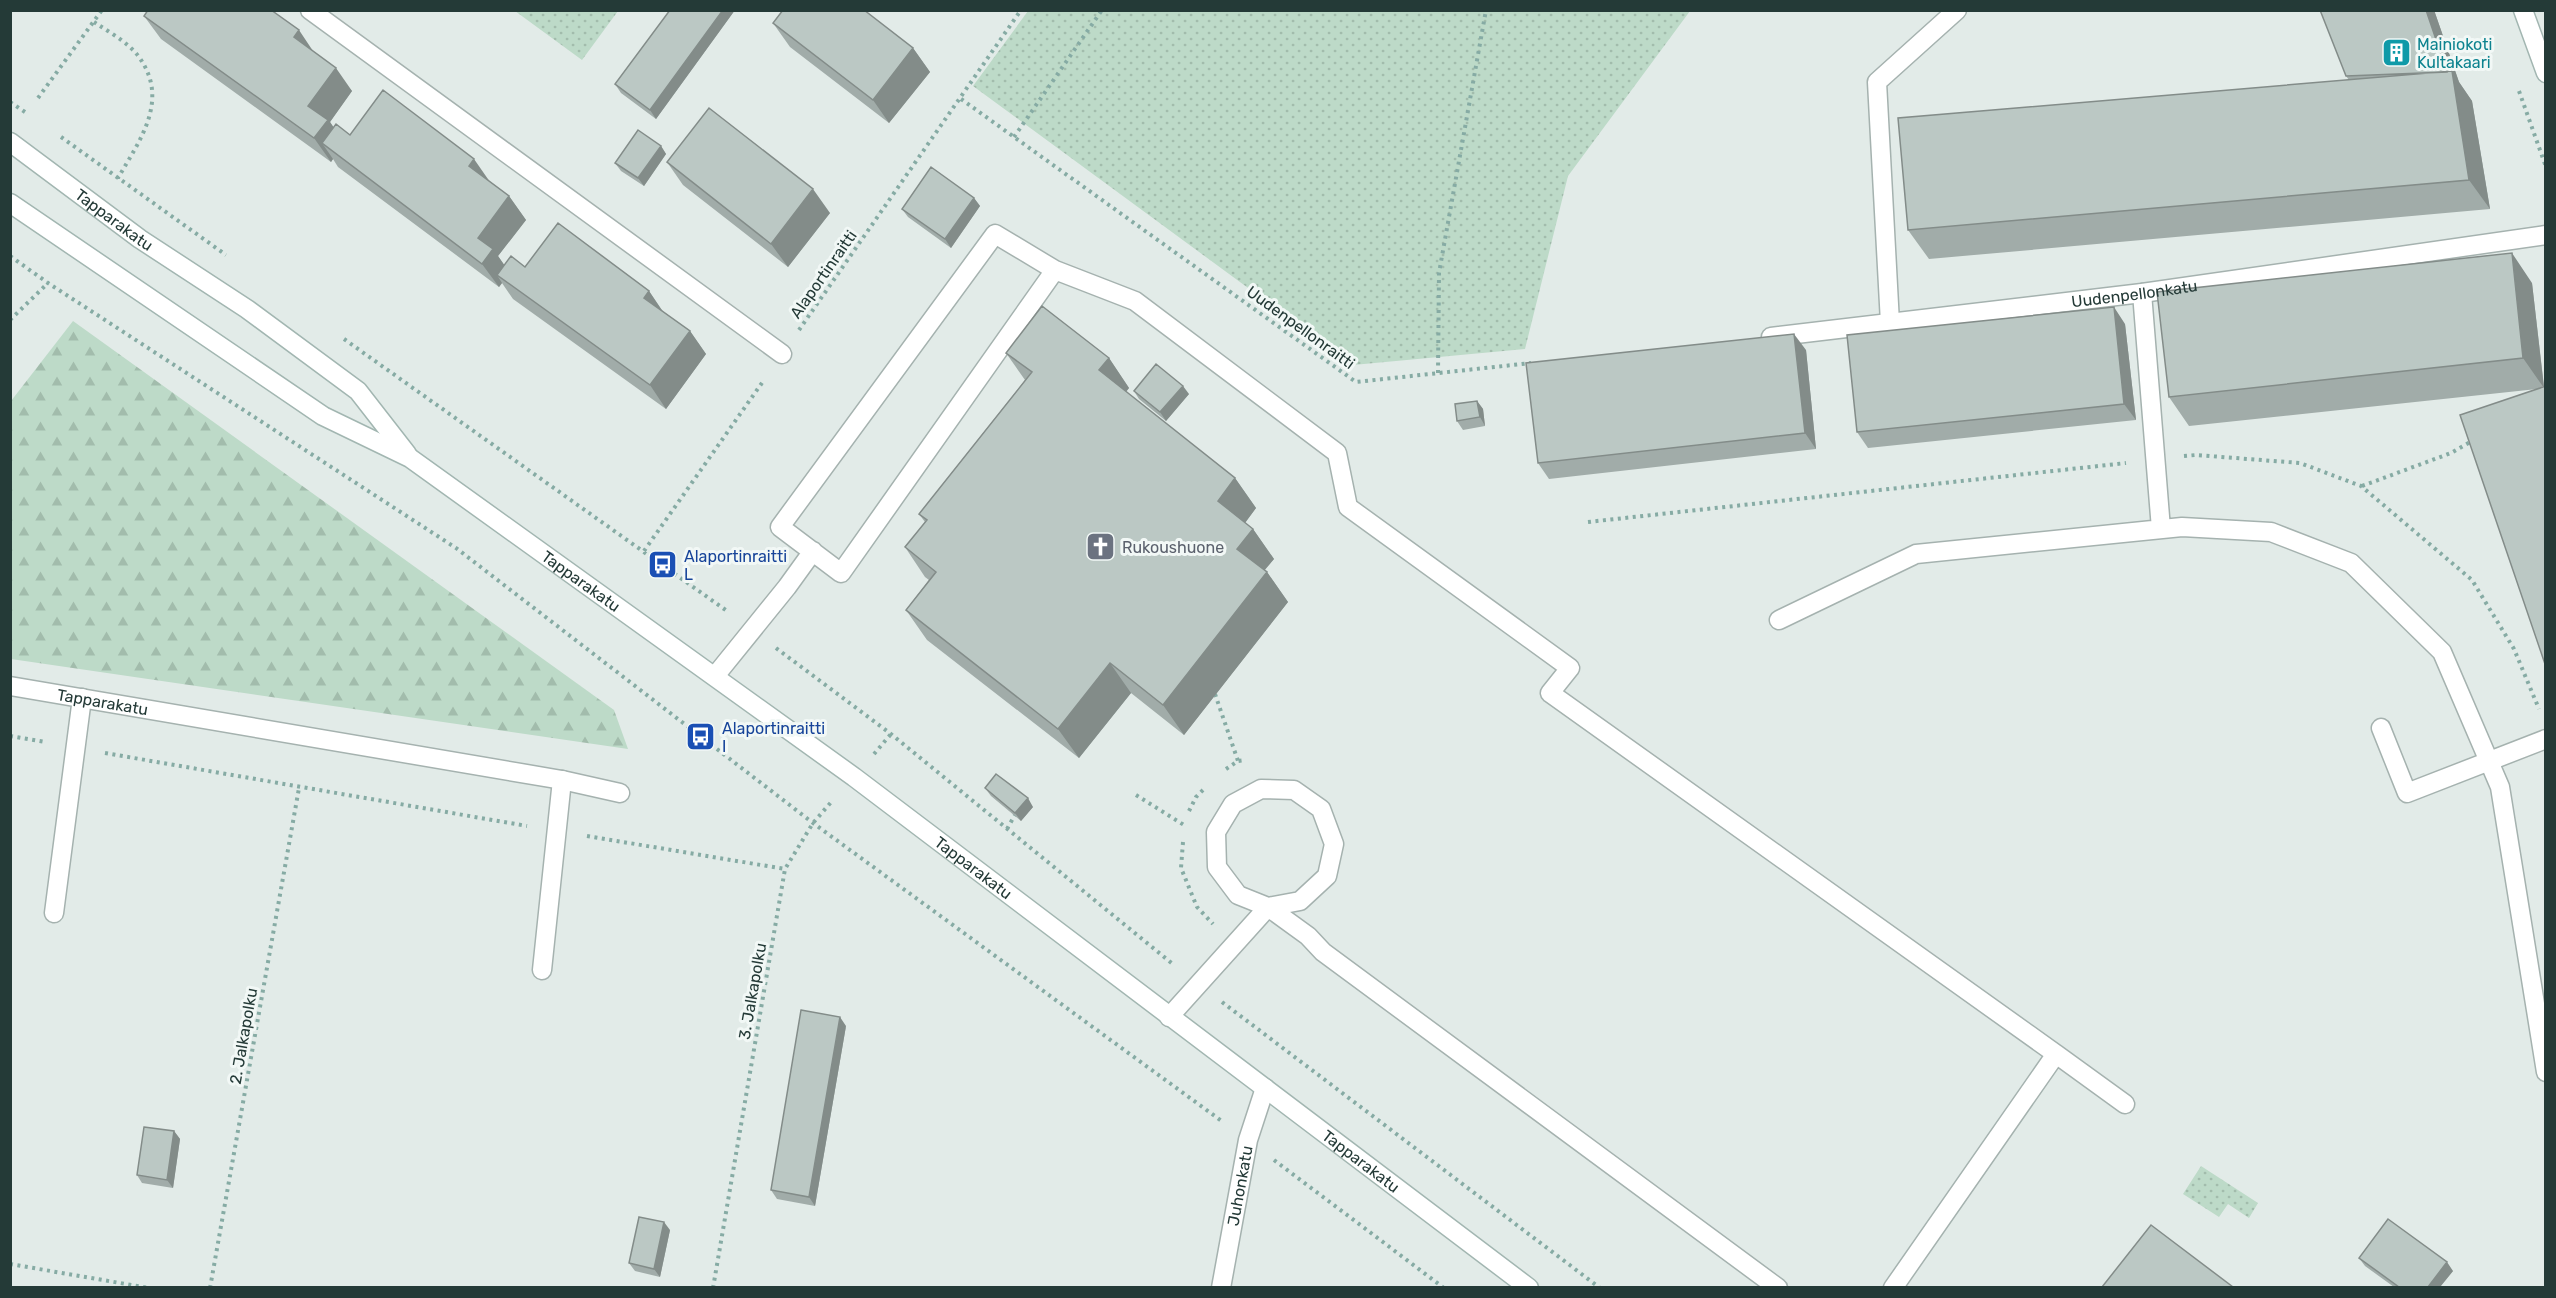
<svg xmlns="http://www.w3.org/2000/svg" width="2556" height="1298" font-family="Rubik,sans-serif">
	<style>
		.grass { fill: url(#grass-dots) }
		.forest { fill: url(#forest-firs) }
		.lines { fill: none; stroke-linecap: round; stroke-linejoin: round }
		.lane-casing { stroke: #a5b2af; stroke-width: 21 }
		.street-casing { stroke: #a5b2af; stroke-width: 21 }
		.secondary-casing { stroke: #a2b6b1; stroke-width: 21 }
		.path { stroke: #86aba4; stroke-width: 4; stroke-dasharray: 3 4.5; stroke-linecap: butt }
		.lane { stroke: #fff; stroke-width: 18 }
		.street { stroke: #fff; stroke-width: 18 }
		.secondary { stroke: #fff; stroke-width: 18 }
		.wall { fill: #a1aca9 }
		.shaded-wall { fill: #838c89 }
		.building { fill: #bbc8c4; stroke: #838c89; stroke-width: 1.5 }
		.labels { text-anchor: middle; stroke-width: 6; stroke-linejoin: round; paint-order: stroke }
		.culture-label { font-size: 16px; fill: #0d838f; stroke: #f2f8f6; text-anchor: start }
		.street-label { font-size: 16px; fill: #243a37; stroke: #f2f8f6 }
		.worship-label { font-size: 16px; fill: #5b616d; stroke: #f2f8f6; text-anchor: start }
		.transit-label { font-size: 16px; fill: #164399; stroke: #f2f8f6; text-anchor: start }
	</style>
	<defs>
		<pattern id="grass-dots" width="8" height="8" patternUnits="userSpaceOnUse" patternTransform="scale(1.5)"><rect width="8" height="8" fill="#bddac8"/><path d="M2 2h.1M6 6h.1" fill="none" stroke="#a2bcac" stroke-width="1.8" stroke-linecap="round"/></pattern>
		<pattern id="forest-firs" width="22" height="20" patternUnits="userSpaceOnUse" patternTransform="scale(1.5)"><rect width="22" height="20" fill="#bddac8"/><path d="M5 1l3.5 6h-7zM16 11l3.5 6h-7z" fill="#a2bcac"/></pattern>
	</defs>
	<rect width="100%" height="100%" fill="#e2ebe8"/>
	<path class="grass" d="M515,11H618L582,60Z
		M1028,11V10L1690,11L1568,176L1525,349L1353,365L973,86Z
		M2201,1166L2258,1203L2249,1218L2228,1204L2219,1217L2183,1194Z"/>
	<path class="forest" d="M73,321L614,710L628,749L11,659V401Z"/>
	<g class="lines">
		<defs>
			<path id="lane" d="M310,10L782,354
				M1055,270L841,573L780,527L995,234L1055,270L1135,301L1337,453L1348,507L1570,668L1550,693L2056,1054
				M2142,293L2161,529
				M1890,323L1877,82L1957,10
				M1779,620L1916,554L2182,527L2271,532L2351,563L2442,652L2500,787L2546,1072
				M715,676L787,587L813,551
				M2381,728L2407,793L2546,739
				M54,913L82,698
				M542,970L562,780
				M1169,1017L1268,907L1300,901L1327,876L1334,844L1321,809L1294,790L1261,789L1233,804L1216,832L1217,867L1238,895L1268,907L1308,936L1323,952L1778,1288
				M1893,1288L2056,1054L2125,1104"/>
			<g id="street">
				<path id="s1" d="M1771,337L2142,293L2546,235"/>
				<path id="s2" d="M10,686L562,780L620,793"/>
				<path id="s3" d="M1221,1288L1248,1140L1265,1088"/>
			</g>
			<g id="secondary">
				<path d="M2523,10L2546,73"/>
				<path id="s4" d="M10,142L140,239L247,309L358,391L407,454"/>
				<path id="s5" d="M10,203L323,416L410,458L854,777L1529,1288"/>
			</g>
		</defs>
		<use href="#lane" class="lane-casing"/>
		<use href="#street" class="street-casing"/>
		<use href="#secondary" class="secondary-casing"/>
		<path class="path" d="M94,22C109,32 128,42 139,57C170,100 140,140 118,178
			M2519,91L2546,167
			M38,98L102,10
			M961,99L1356,382L1531,363
			M10,102L28,114
			M61,137L226,255
			M1014,137L1102,10
			M10,256L48,283L456,548L813,823L1223,1122
			M10,320L48,283
			M799,330L1021,10
			M344,339L727,611
			M1438,373L1439,273L1486,10
			M2184,456L2196,455L2300,463L2361,486L2472,580L2514,649L2539,709
			M2362,486L2451,453L2472,441
			M1588,522L2126,463
			M644,551L764,380
			M776,648L891,734L1174,965
			M1215,694L1238,761
			M10,736L45,742
			M105,753L527,826
			M874,754L891,734
			M1226,769L1238,761L1246,760
			M1136,795L1184,825
			M1189,811L1196,797L1203,790
			M1007,829L1016,813
			M587,836L785,869
			M1183,842L1181,868L1197,907L1213,924
			M1222,1002L1600,1288
			M1274,1160L1444,1288
			M10,1264L149,1288
			M210,1288L299,788
			M713,1288L785,869L813,823L833,800"/>
		<use href="#lane" class="lane"/>
		<use href="#street" class="street"/>
		<use href="#secondary" class="secondary"/>
	</g>
	<path class="wall" d="M670,10H735L656,119L621,93L615,84Z
		M2320,10H2434L2459,82L2472,101L2490,209L1929,259L1908,230L2349,80L2346,76Z
		M144,16L314,52L352,91L330,122L334,128L350,135L490,182L509,196L526,220L498,256L504,265L525,267L649,291L664,313L690,331L706,354L666,409L513,299L502,283L499,287L338,167L333,159L331,162L161,39Z
		M773,23L913,48L930,72L889,123L790,47Z
		M661,146L666,154L644,186L621,171L615,163Z
		M667,162L830,213L788,267L683,185Z
		M974,198L980,206L951,248L908,217L902,209Z
		M2532,283L2544,386L2537,389L2189,426L2169,397Z
		M2125,324L2136,420L1868,448L1857,432Z
		M1806,350L1816,449L1549,479L1538,463Z
		M1006,353L1109,358L1129,388L1126,392L1235,478L1256,508L1245,523L1253,529L1274,559L1264,570L1267,572L1288,602L1184,735L1131,693L1079,758L927,640L906,610L929,580L925,577L905,547L925,522L919,514L1025,380Z
		M1134,391L1189,394L1166,421L1139,399Z
		M1477,401L1483,409L1485,426L1463,430L1457,421Z
		M985,788L1033,807L1021,821L991,796Z
		M846,1026L815,1206L777,1199L771,1190Z
		M174,1131L180,1139L173,1188L142,1183L137,1175Z
		M670,1230L660,1277L635,1271L629,1263Z
		M2359,1258L2453,1271L2440,1287H2394L2365,1266Z"/>
	<path class="shaded-wall" d="M723,10H735L656,119L650,110Z
		M2426,10H2434L2459,82L2472,101L2490,209L2469,180L2447,72Z
		M299,30L315,54L294,37Z
		M913,48L930,72L889,123L873,100Z
		M336,68L352,91L330,122L344,143H322L333,159L331,162L314,138L308,106Z
		M661,146L666,154L644,186L638,178Z
		M474,159L490,182L469,166Z
		M813,189L830,213L788,267L771,244Z
		M509,196L526,220L498,256L510,273L497,275L502,283L499,287L482,264L478,238Z
		M974,198L980,206L951,248L945,239Z
		M2512,253L2532,283L2544,388L2523,358Z
		M649,291L665,315L644,298Z
		M2114,307L2125,324L2136,420L2124,404Z
		M690,331L706,354L666,409L650,385Z
		M1794,334L1806,350L1816,449L1805,433Z
		M1109,358L1129,388L1119,400L1099,370Z
		M1183,386L1189,394L1166,421L1160,412Z
		M1477,401L1483,409L1485,426L1480,417Z
		M1235,478L1256,508L1239,531L1218,501Z
		M1253,529L1274,559L1258,578L1237,549Z
		M1267,572L1288,602L1184,735L1163,705Z
		M1110,663L1131,693L1079,758L1058,729Z
		M1028,798L1033,807L1021,821L1015,813Z
		M840,1017L846,1026L815,1206L809,1197Z
		M174,1131L180,1139L173,1188L167,1180Z
		M664,1222L670,1230L660,1277L654,1269Z
		M2447,1262L2453,1271L2440,1287H2428Z"/>
	<path class="building" d="M148,10H271L299,30L294,37L336,68L308,106L328,120L314,138L144,16Z
		M670,10H723L650,110L615,84Z
		M783,10H864L913,48L873,100L773,23Z
		M2320,10H2426L2447,72L2346,76Z
		M2452,71L2469,180L1908,230L1898,118Z
		M383,90L474,159L469,166L509,196L478,238L493,249L482,264L322,143L336,124L350,135Z
		M709,108L813,189L771,244L667,162Z
		M638,130L661,146L638,178L615,163Z
		M931,167L974,198L945,239L902,209Z
		M558,223L649,291L644,298L690,331L650,385L497,275L511,256L525,267Z
		M2512,253L2523,358L2169,397L2157,292Z
		M1042,306L1109,358L1099,370L1235,478L1218,501L1253,529L1237,549L1267,572L1163,705L1110,663L1058,729L906,610L936,572L905,547L927,520L919,514L1032,372L1006,353Z
		M2114,307L2124,404L1857,432L1847,335Z
		M1794,334L1805,433L1538,463L1526,363Z
		M1156,364L1183,386L1160,412L1134,391Z
		M2546,386V667L2460,415Z
		M1477,401L1480,417L1457,421L1455,404Z
		M996,774L1028,798L1015,813L985,788Z
		M801,1010L840,1017L809,1197L771,1190Z
		M144,1127L174,1131L167,1180L137,1175Z
		M639,1217L664,1222L654,1269L629,1263Z
		M2388,1219L2447,1262L2428,1287H2399L2359,1258Z
		M2151,1225L2233,1287H2102Z"/>
	<defs>
		<symbol id="building-square" viewBox="-11 -11 22 22"><rect x="-9" y="-9" width="18" height="18" rx="4" fill="#0f9aa8" stroke="#f2f8f6"/><path d="M-4-6H4V6H1V3H-1V6H-4ZM-2.5-4.3h1.7v1.8h-1.7ZM.8-4.3h1.7v1.8H.8ZM-2.5-1h1.7V.8h-1.7ZM.8-1h1.7V.8H.8Z" fill="#fff"/></symbol>
		<symbol id="church-square" viewBox="-11 -11 22 22"><rect x="-9" y="-9" width="18" height="18" rx="4" fill="#6b7280" stroke="#f2f8f6"/><path d="M-1.2-6h2.4v3.5h3.3v2.4h-3.3V6h-2.4V-.1h-3.3v-2.4h3.3Z" fill="#fff"/></symbol>
		<symbol id="bus-square" viewBox="-11 -11 22 22"><rect x="-9" y="-9" width="18" height="18" rx="4" fill="#1a4fb4" stroke="#f2f8f6"/><path d="M-5-6H5V4H4V6H2V4H-2V6H-4V4H-5ZM-3.5-4V0h7V-4ZM-3.5 1.2v1.5H-2V1.2ZM2 1.2v1.5H3.5V1.2Z" fill="#fff"/></symbol>
	</defs>
	<g fill-rule="evenodd">
		<use href="#building-square" x="2380" y="36" width="33" height="33"/>
		<use href="#church-square" x="1084" y="530" width="33" height="33"/>
		<use href="#bus-square" x="646" y="548" width="33" height="33"/>
		<use href="#bus-square" x="684" y="720" width="33" height="33"/>
	</g>
	<g class="labels">
		<g class="culture-label">
			<text x="2417" y="50">Mainiokoti<tspan x="2417" dy="18">Kultakaari</tspan></text>
		</g>
		<g class="street-label">
			<text dy="6" stroke="none"><textPath href="#s4" startOffset="130">Tapparakatu</textPath></text>
			<text transform="translate(823 274) rotate(-55)" y="6">Alaportinraitti</text>
			<text dy="6" stroke="none"><textPath href="#s1" startOffset="366">Uudenpellonkatu</textPath></text>
			<text transform="translate(1301 327) rotate(36)" y="6">Uudenpellonraitti</text>
			<text dy="6" stroke="none"><textPath href="#s5" startOffset="686">Tapparakatu</textPath></text>
			<text dy="6" stroke="none"><textPath href="#s2" startOffset="94">Tapparakatu</textPath></text>
			<text dy="6" stroke="none"><textPath href="#s5" startOffset="1172">Tapparakatu</textPath></text>
			<text transform="translate(752 991) rotate(-80)" y="6">3. Jalkapolku</text>
			<text transform="translate(243 1036) rotate(-80)" y="6">2. Jalkapolku</text>
			<text dy="6" stroke="none"><textPath href="#s5" startOffset="1658">Tapparakatu</textPath></text>
			<text dy="6" stroke="none"><textPath href="#s3" startOffset="104">Juhonkatu</textPath></text>
		</g>
		<g class="worship-label">
			<text x="1122" y="553">Rukoushuone</text>
		</g>
		<g class="transit-label">
			<text x="684" y="562">Alaportinraitti<tspan x="684" dy="18">L</tspan></text>
			<text x="722" y="734">Alaportinraitti<tspan x="722" dy="18">I</tspan></text>
		</g>
	</g>
	<rect width="2556" height="1298" fill="none" stroke="#243a37" stroke-width="24"/>
</svg>
